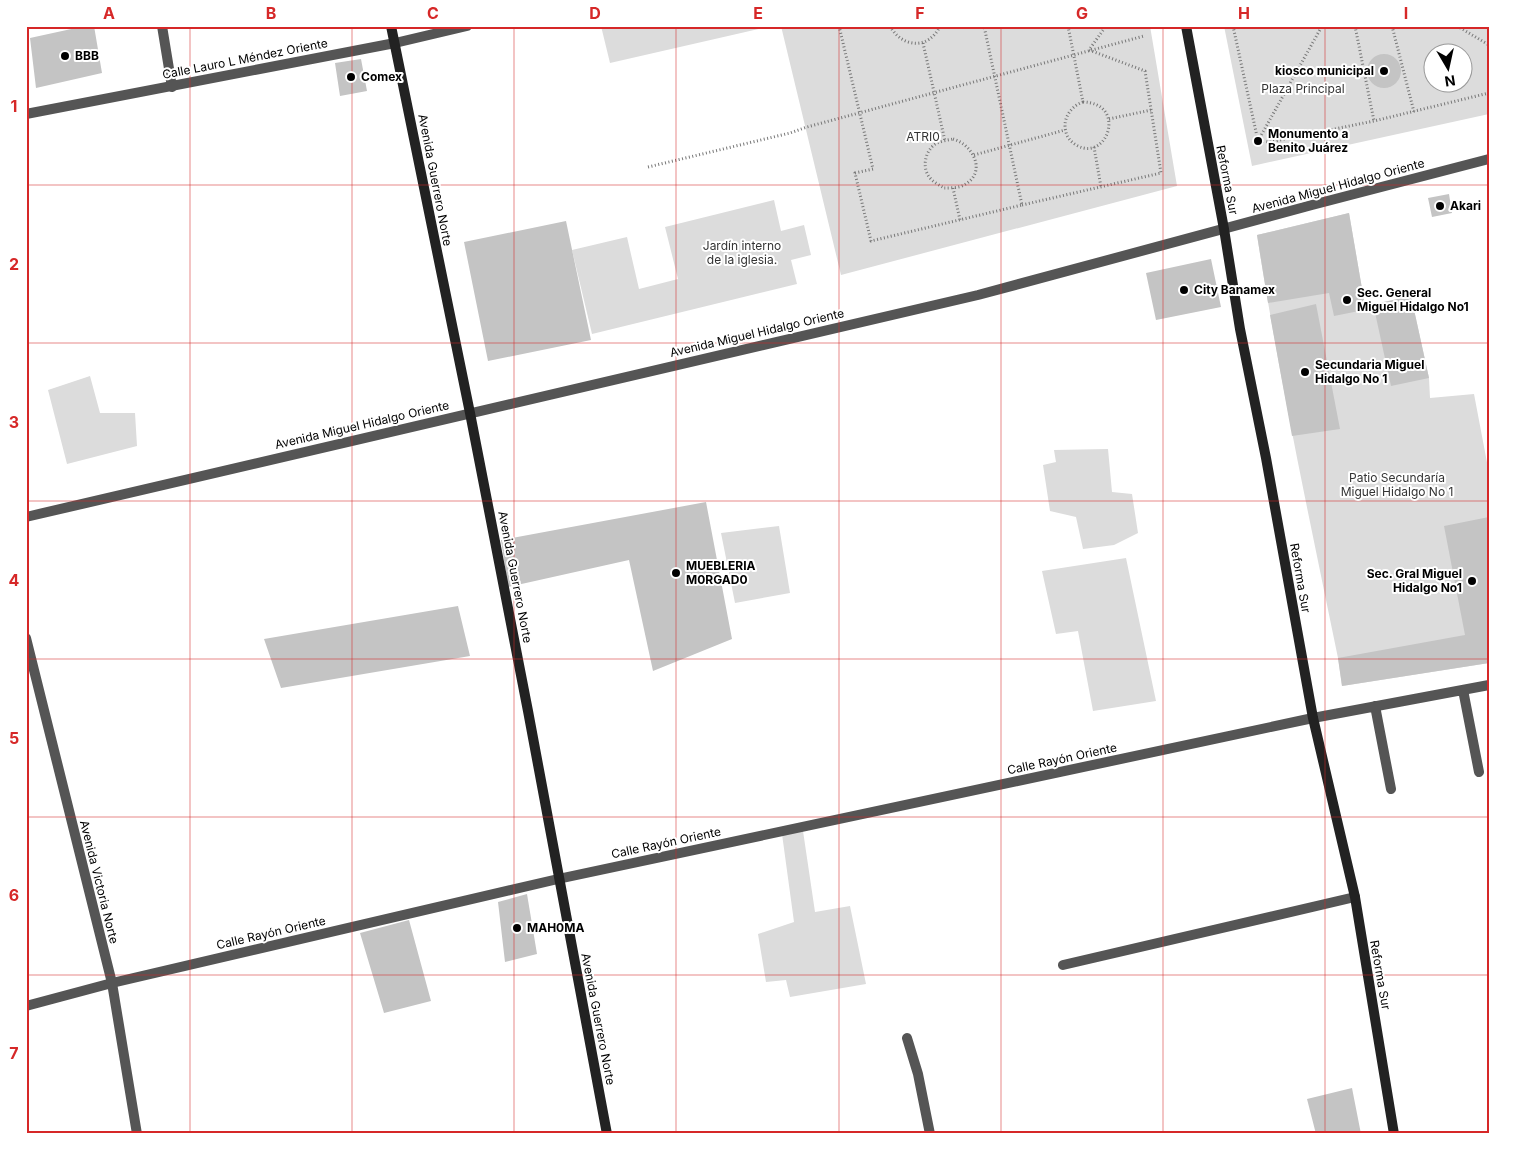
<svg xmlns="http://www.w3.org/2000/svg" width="1515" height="1160" font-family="Inter,sans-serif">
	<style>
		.green { fill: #dcdcdc; fill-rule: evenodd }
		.building { fill: #c4c4c4 }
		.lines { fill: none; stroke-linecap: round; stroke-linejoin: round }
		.path { stroke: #777; stroke-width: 3; stroke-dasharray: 1 2.5; stroke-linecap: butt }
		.service { stroke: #555; stroke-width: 10 }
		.minor { stroke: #555; stroke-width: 10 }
		.tertiary { stroke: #555; stroke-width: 10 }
		.secondary { stroke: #222; stroke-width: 10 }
		.grid { fill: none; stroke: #d62828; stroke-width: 1; stroke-opacity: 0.55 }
		.poi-dot { fill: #000; stroke: #fff; stroke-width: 2 }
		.labels { text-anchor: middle; stroke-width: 4; stroke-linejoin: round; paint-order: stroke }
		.poi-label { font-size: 12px; font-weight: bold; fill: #000; stroke: #fff; text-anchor: start }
		.street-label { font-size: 12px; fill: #000; stroke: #fff }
		.park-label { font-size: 12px; fill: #333; stroke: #fff }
		.neatline { fill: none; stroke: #d62828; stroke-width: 2 }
		.grid-label { font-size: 16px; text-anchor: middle; font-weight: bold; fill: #d62828 }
	</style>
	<rect width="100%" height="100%" fill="#fff"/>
	<path class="green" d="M601,26H772L610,63Z
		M781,26H1150L1177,186L841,275Z
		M1224,26H1489V114L1252,166ZM1432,52H1462V82H1432Z
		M774,200L781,231L804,225L811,255L791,260L797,284L592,334L572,250L627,237L639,289L678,279L665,227Z
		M1349,213L1365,306L1374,308L1411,296L1429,378L1430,398L1474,394L1489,473V663L1342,686L1338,658C1309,517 1279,377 1257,235Z
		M90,376L100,413H135L137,446L67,464L48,390Z
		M1108,449L1112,492L1132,494L1138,533L1114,545L1083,549L1076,517L1050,511L1043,465L1056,462L1054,450Z
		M779,526L790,593L735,603L721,533Z
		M1126,558L1156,701L1093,711L1078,631L1056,634L1042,571Z
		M803,831L815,912L850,906L866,984L790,997L786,980L766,982L758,934L794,922L782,834Z"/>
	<path class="building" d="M85,26H94L102,73L36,88L30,38Z
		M1367 71a17 17 0 1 1 34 0a17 17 0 1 1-34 0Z
		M361,59L367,91L340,96L335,63Z
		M1449,194L1452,213L1432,217L1428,198Z
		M1349,213L1365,306L1411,296L1429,378L1391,386L1374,308L1334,316L1329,293L1268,303L1257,235Z
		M566,221L591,340L488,361L464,242Z
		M1211,259L1221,307L1156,320L1146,273Z
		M1316,304L1340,429L1292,436L1270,315Z
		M706,502L732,639L653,671L629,560L508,587L501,540Z
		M1489,517V663L1342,686L1338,658L1465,635L1444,526Z
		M458,606L470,656L281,688L264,639Z
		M527,894L537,954L505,962L498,902Z
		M409,920L431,1001L384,1013L360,933Z
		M1352,1088L1361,1134H1316L1307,1099Z"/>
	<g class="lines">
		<path class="path" d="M839,26L873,169L855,173L871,241L1022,205L984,26
			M890,26C902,48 929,50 940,26
			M1068,26L1083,102
			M1233,26L1258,141L1270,142L1374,121L1489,93
			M1355,26L1374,121
			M1392,26L1414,112
			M1457,26L1489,45
			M923,43L945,141
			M1083,102C1127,103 1108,161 1078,146C1072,143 1067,138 1066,132C1062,119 1071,106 1083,102Z
			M1109,119L1151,110
			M953,139C974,145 987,173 964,185C959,188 950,188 944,188C939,185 931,181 928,175C922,165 926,149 937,143C942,141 948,140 953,139Z
			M1258,141L1322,26
			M1094,147L1101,187
			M974,155L1065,130
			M648,167L790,133L807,127L1144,36
			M953,188L960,220
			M1022,205L1161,173L1145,71L1089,50L1106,26"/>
		<path class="service" d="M162,26L172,87"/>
		<path class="minor" d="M26,517L978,295L1312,205L1489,159
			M1463,690L1479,772
			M1375,706L1391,789
			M1063,965L1355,897
			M26,1006L112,983L558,879L1313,718L1489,685
			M907,1038L918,1074L930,1134"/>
		<path class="tertiary" d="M26,114L395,43L467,26
			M26,638L112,983L137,1134"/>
		<path class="secondary" d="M391,26L470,413L528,711L607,1134
			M1186,26L1224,229L1240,329L1266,458L1313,718L1355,897L1394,1134"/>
	</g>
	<path class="grid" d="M190,26V1134M352,26V1134M514,26V1134M676,26V1134M839,26V1134M1001,26V1134M1163,26V1134M1325,26V1134M26,185H1489M26,343H1489M26,501H1489M26,659H1489M26,817H1489M26,975H1489"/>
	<g class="poi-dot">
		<circle cx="65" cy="56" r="5"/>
		<circle cx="1384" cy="71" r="5"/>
		<circle cx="351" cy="77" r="5"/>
		<circle cx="1258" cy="141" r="5"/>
		<circle cx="1440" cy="206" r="5"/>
		<circle cx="1184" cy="290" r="5"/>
		<circle cx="1347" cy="300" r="5"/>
		<circle cx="1305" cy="372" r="5"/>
		<circle cx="676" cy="573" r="5"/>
		<circle cx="1472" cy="581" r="5"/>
		<circle cx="517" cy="928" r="5"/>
	</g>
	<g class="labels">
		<g class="poi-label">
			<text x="75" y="60">BBB</text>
			<text x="1374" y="75" text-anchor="end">kiosco municipal</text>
			<text x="361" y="81">Comex</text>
			<text x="1268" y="138">Monumento a<tspan x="1268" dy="14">Benito Juárez</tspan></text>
			<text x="1450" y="210">Akari</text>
			<text x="1194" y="294">City Banamex</text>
			<text x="1357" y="297">Sec. General<tspan x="1357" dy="14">Miguel Hidalgo No1</tspan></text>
			<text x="1315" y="369">Secundaria Miguel<tspan x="1315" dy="14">Hidalgo No 1</tspan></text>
			<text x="686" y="570">MUEBLERIA<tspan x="686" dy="14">M0RGAD0</tspan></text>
			<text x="1462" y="578" text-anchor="end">Sec. Gral Miguel<tspan x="1462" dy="14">Hidalgo No1</tspan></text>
			<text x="527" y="932">MAH0MA</text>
		</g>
		<g class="street-label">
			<text transform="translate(245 59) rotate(-11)" y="4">Calle Lauro L Méndez Oriente</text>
			<text transform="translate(435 180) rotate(79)" y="4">Avenida Guerrero Norte</text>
			<text transform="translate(1227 180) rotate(79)" y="4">Reforma Sur</text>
			<text transform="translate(1338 186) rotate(-15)" y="4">Avenida Miguel Hidalgo Oriente</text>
			<text transform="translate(757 333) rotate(-13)" y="4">Avenida Miguel Hidalgo Oriente</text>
			<text transform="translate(362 425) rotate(-13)" y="4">Avenida Miguel Hidalgo Oriente</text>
			<text transform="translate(515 577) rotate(79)" y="4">Avenida Guerrero Norte</text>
			<text transform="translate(1300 578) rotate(80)" y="4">Reforma Sur</text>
			<text transform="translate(1062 759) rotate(-12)" y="4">Calle Rayón Oriente</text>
			<text transform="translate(666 843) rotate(-12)" y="4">Calle Rayón Oriente</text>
			<text transform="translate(99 882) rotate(76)" y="4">Avenida Victoria Norte</text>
			<text transform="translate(271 933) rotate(-13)" y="4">Calle Rayón Oriente</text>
			<text transform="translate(1380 975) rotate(80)" y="4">Reforma Sur</text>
			<text transform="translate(598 1019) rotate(79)" y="4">Avenida Guerrero Norte</text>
		</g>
		<g class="park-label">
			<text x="1303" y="93">Plaza Principal</text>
			<text x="923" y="141">ATRI0</text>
			<text x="742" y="250">Jardín interno<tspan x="742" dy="14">de la iglesia.</tspan></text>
			<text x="1397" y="482">Patio Secundaría<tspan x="1397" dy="14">Miguel Hidalgo No 1</tspan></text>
		</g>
	</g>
	<rect width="1515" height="1160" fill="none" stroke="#ffffff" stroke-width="55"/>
	<g transform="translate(1448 68) rotate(171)"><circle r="24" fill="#ffffff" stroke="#999999"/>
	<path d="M0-4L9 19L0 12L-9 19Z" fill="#000000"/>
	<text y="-8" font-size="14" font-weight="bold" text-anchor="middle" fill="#000000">N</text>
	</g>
	<rect x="28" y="28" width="1460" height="1104" class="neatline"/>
	<g class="grid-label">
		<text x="109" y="19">A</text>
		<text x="271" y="19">B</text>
		<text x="433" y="19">C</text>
		<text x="595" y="19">D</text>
		<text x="758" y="19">E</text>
		<text x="920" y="19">F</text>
		<text x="1082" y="19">G</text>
		<text x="1244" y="19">H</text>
		<text x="1406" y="19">I</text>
		<text x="14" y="112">1</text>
		<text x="14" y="270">2</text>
		<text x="14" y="428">3</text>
		<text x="14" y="586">4</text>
		<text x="14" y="744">5</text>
		<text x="14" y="901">6</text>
		<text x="14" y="1059">7</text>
	</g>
</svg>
